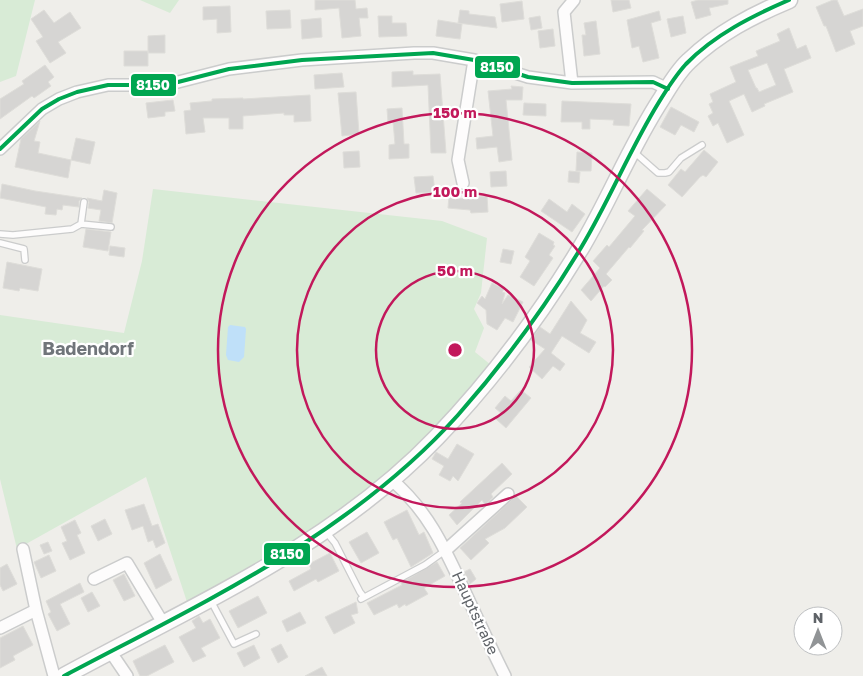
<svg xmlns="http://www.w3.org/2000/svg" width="863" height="676" font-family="'Golos Text',sans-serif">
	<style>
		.green { fill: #d8ebd6 }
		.water { fill: #bfe0f9 }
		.building { fill: #d6d5d3; stroke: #deddd9; fill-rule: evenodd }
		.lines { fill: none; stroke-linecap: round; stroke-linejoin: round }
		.service-casing { stroke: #cbcccc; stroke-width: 8 }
		.minor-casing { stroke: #cbcccc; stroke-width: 14 }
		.secondary-casing { stroke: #cacacb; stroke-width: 19 }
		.service { stroke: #fdfcfc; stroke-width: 5.5 }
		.minor { stroke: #fdfcfc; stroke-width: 11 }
		.secondary { stroke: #fdfcfc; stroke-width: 16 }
		.bus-1-casing { stroke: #fff; stroke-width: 8 }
		.bus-1 { stroke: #00a651; stroke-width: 4 }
		.ring { fill: none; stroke: #c2185b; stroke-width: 2.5 }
		.labels { text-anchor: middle; stroke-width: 4.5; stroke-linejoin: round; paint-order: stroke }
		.street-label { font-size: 15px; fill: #5f6368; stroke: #fff }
		.quarter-label { font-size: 18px; font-weight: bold; fill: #70757a; stroke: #fff }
		.centre { fill: #c2185b; stroke: #fff; stroke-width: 2.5 }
		.ring-label { font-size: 15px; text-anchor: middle; font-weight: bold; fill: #c2185b; stroke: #fff; stroke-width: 4.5; stroke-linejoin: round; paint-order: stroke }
		.line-badge { stroke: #fff; stroke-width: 2 }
		.badge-label { font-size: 14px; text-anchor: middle; font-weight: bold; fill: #fff }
	</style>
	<rect width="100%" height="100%" fill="#efeeea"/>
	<path class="green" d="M0,0H35L16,76L0,82Z
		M140,0H179L170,13Z
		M153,189L442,221L487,238L481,293L474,309L484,328L475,352L491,365C462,398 433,433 400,463C338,521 262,565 187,602L146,477L17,549L0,479V315L124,333L142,261Z"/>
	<path class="water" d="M230,325L245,327L246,329L244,357L239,362L228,360L226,355L228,327Z"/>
	<path class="building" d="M315,0H355L356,9L367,8L368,18H359L361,36L342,38L339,8L315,10Z
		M611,0H629L631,8L613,12Z
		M698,0H728V4L709,8L711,15L696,19L691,2Z
		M833,0H837L844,16L863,9V26L850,31L855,44L836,52L826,26H824L816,7Z
		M522,1L524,19L502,22L500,4Z
		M230,6L231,32L217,33V19L203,20V7Z
		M44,10L54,23L70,12L81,28L58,42L66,53L50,63L36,41L43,37L31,19Z
		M290,10L291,28L267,29L266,11Z
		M460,10L469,11V14L495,17L497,28L458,23Z
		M659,11L661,20L651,23L659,58L643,62L639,46L632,48L627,20Z
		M378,16H392V23H406L407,36L379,37Z
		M540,16L542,28L531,30L529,18Z
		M683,16L686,33L671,37L667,19Z
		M321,18L322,37L302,39L301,20Z
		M438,20L462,24L460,39L436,36Z
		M596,21L600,54L584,56L582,35H586L584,23Z
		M789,28L797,49L806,45L811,58L784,69L793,92L764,104L765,106L752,112L744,94L729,101L744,135L727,143L718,123L713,126L708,116L713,113L709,104L713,102L710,94L736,82L730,67L758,56L756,51L780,41L777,34ZM767,63L776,85L759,92L757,88H756L748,70Z
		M553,29L555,46L540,48L538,31Z
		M165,35V53H148V36Z
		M124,51H148V66H124Z
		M45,65L54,77L48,82L51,86L34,98L32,96L0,119V99L24,84L22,81Z
		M413,71V75L440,74L446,153H431L428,85L392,87V72Z
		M342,73L344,87L315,89L314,75Z
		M511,86L523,87L522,100H506L512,160L499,162L497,147L477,149L476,138L493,136L488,91L512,89Z
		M356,92L359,134L342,136L338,93Z
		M310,95L311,121L294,122V115H284V113L243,116V129H229V118H203L205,132L186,134L184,111L191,110L190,103L212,101V99L243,98V99Z
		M173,100L175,111L165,112V116L148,118L146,103Z
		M562,101L631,104L629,126L613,125L614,120L590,119V129H582V122H561Z
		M524,103L546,104V116L523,115Z
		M671,107L699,122L694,132L681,125L675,135L660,127Z
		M402,108L404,144H409V158L389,159V145L395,144L393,121L388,122L387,109Z
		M40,121L34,141L40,142L38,153L71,160L68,178L15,167L21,139Z
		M76,138L95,142L90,164L71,160Z
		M704,150L718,162L706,177L703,175L700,177L682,197L668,185L681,169L685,172Z
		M359,151L360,167L344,168L343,152Z
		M577,152L592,153L591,171H576Z
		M506,171L507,186L491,187L490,172Z
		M569,171L580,172L579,183L568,182Z
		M433,176L435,192L416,193L414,177Z
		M2,184L35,191L82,198L79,201V207L63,205L62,210L57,209L56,215L45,214L46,207L0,198Z
		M647,189L666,205L642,230L644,231L630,248L629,247L606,274L612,280L605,287L604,286L591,301L581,290L600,268L593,261L607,245L609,247L635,216L628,211Z
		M104,190L117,193L112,223L99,221L101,210L88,208L89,202L87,198L102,201Z
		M449,196L459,197L458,199L487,196L488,212L471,213L470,210L448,208Z
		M549,199L567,212L572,204L585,214L572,232L541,211Z
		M86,229L111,232L108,251L83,247Z
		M539,233L554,242L553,245L555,246L549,255L553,258L534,286L520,277L530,261L525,257Z
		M110,246L125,248L124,257L109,255Z
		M503,249L514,251L511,264L500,262Z
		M7,262L42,269L38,291L20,288L19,291L3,288Z
		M492,283L504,289L502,292L505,293L502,304L508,295L523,302L513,322L505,318L497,330L487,324L486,310L477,303L482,296L485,299Z
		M571,301L587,320L580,333L596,342L589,353L562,336L551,353L565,364L560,371L553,366L542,379L529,367L545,349L531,340L540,327L550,334Z
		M521,390L531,398L506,428L496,419L501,413L495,408L505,396L511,401Z
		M457,444L474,454L458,481L453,476L450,481L439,475L444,466L432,459L436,452L448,459Z
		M502,463L512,474L491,494L493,497L485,505L482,500L457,525L449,515L462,503L460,502Z
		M516,496L527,507L505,528L485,539L489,543L471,560L460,548Z
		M144,504L152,526L158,524L165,543L156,548L153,540L148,542L143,526L132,530L125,510Z
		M407,510L419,535L424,532L433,553L411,567L397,538L393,540L384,522Z
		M105,519L112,534L98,541L91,526Z
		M75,520L81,533L77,535L85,553L70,560L62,543L67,541L61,527Z
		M367,532L379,553L361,563L349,542Z
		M48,542L52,551L44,554L40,545Z
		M330,553L339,571L318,582L316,579L294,591L289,581L311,569L309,564Z
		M160,554L172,580L156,589L144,563Z
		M49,555L56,571L41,578L34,562Z
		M437,562L445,576L424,588L428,594L406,606L405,604L399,608L397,604L374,615L367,603L402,585L401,583Z
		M7,564L17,584L3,591L0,585V568Z
		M470,569L476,579L470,584L464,572Z
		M124,574L135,596L124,601L113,580Z
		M80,583L84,592L60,604L70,624L57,631L48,614L51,612L46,601Z
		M92,592L100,606L88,612L81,598Z
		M258,596L267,613L238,628L229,611Z
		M356,602L358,613L351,615L355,623L334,634L325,617Z
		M300,612L306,623L287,632L282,621Z
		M199,616L203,623L210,619L220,638L201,648L206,656L193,662L179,637L196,628L192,621Z
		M23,626L33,645L13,656L15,660L0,668V638Z
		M281,644L288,657L278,663L271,649Z
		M165,645L174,662L147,676H140L133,661Z
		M254,645L260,658L244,667L237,653Z
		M322,667L327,676H305Z"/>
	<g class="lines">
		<defs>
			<path id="service" d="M633,151L658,173H665L669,172L681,158L702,145
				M81,224L84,202
				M0,234L13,235L72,229L81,224L111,227
				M0,243L24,249L25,260
				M326,532L335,543L360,592L364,597
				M361,599L425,565L446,550
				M211,601L234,644L256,634"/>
			<path id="minor" d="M572,83L564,12L574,0
				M0,149L42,109L59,99L77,92L108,85H152L178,82L229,69L302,60L414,53H433L474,60L528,77L572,83L653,82L668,89
				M463,183L458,160L474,60
				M392,480C429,512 445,549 465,592C478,620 491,648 505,676
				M23,549L36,610
				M446,550L508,494
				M94,579L127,563L163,623
				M0,628L36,610L54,676
				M110,651L127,676"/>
			<path id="secondary" d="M64,676C194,605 333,546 437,437C491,381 542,312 582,246C611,197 631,145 662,98C670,85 678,71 689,61C718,33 753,15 789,0"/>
		</defs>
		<use href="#service" class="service-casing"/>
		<use href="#minor" class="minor-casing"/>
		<use href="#secondary" class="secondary-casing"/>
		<use href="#service" class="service"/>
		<use href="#minor" class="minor"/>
		<use href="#secondary" class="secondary"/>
		<defs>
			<path id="bus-1" d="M0,149L42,109L59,99L77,92L108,85H152L178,82L229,69L302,60L433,53L474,60L528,77L572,83L653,82L668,89
				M64,676C204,602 350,535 458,415C504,363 546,306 582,246C610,199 630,149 659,102C667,89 675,76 686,64C714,35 752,16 789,0"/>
		</defs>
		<use href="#bus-1" class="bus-1-casing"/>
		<use href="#bus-1" class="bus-1"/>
	</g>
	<g class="ring">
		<circle cx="455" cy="350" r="79"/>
		<circle cx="455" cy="350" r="158"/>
		<circle cx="455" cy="350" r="237"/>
	</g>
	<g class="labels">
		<g class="street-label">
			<text transform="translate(475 613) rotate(65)" y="5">Hauptstraße</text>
		</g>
		<g class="quarter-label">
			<text x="88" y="355">Badendorf</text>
		</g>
	</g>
	<circle cx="455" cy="350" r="8" class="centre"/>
	<g class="ring-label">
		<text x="455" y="118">150 m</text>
		<text x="455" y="197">100 m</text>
		<text x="455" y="276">50 m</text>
	</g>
	<g class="line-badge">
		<rect x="474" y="55" width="47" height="24" rx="5" fill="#00a651"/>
		<rect x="130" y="73" width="47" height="24" rx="5" fill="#00a651"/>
		<rect x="263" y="542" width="48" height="24" rx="5" fill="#00a651"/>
	</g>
	<g class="badge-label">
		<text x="497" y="72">8150</text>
		<text x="153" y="90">8150</text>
		<text x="287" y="559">8150</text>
	</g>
	<g transform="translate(818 631)"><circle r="24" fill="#ffffff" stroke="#bfc1c3"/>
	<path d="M0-4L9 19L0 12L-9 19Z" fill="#919496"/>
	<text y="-8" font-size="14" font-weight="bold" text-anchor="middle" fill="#5f6368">N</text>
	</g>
</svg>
